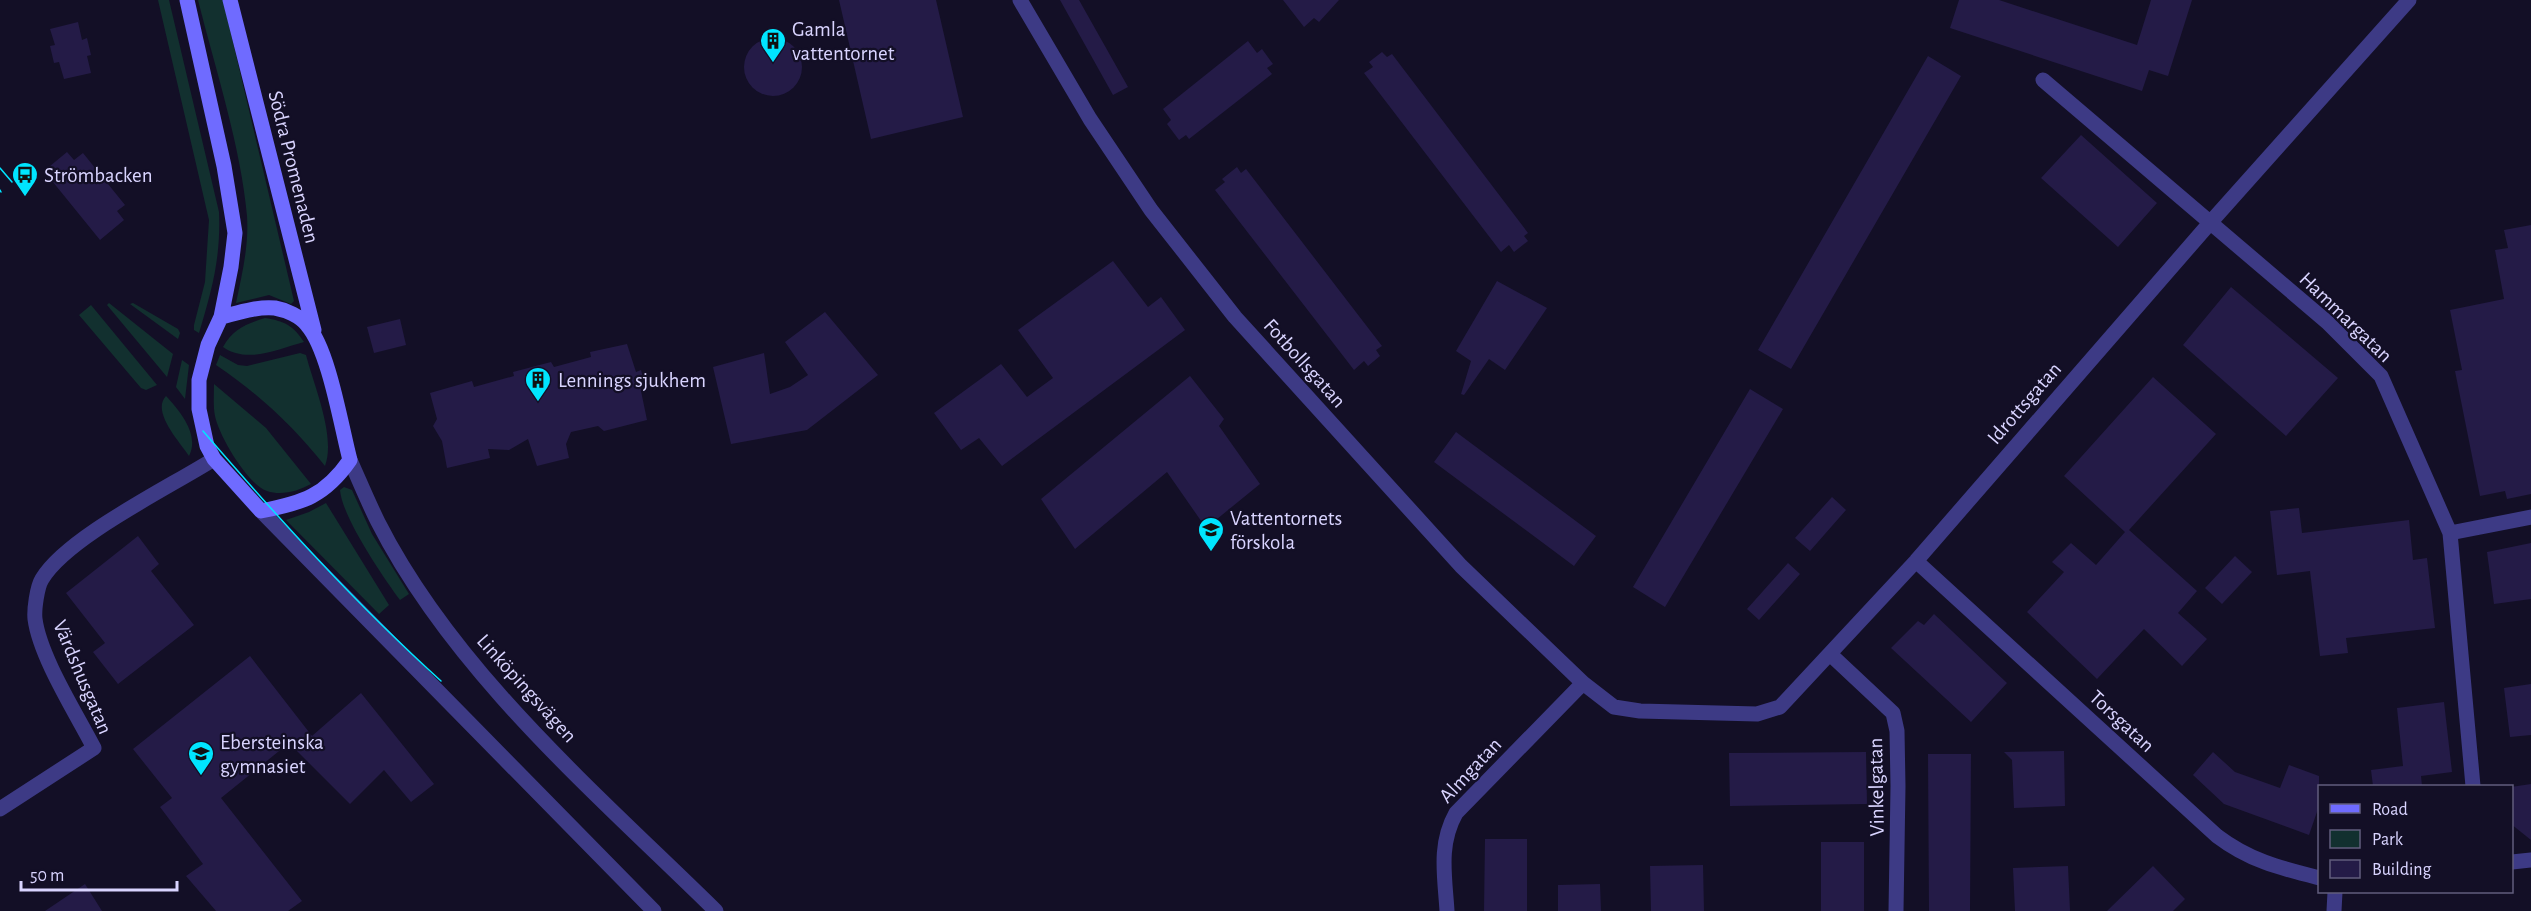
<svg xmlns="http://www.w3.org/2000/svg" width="2531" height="911" font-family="'Alegreya Sans',sans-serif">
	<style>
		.green { fill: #12302f }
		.building { fill: #241b47 }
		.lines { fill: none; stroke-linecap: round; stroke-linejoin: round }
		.minor { stroke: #3d3a85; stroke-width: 15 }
		.tertiary { stroke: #3d3a85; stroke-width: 15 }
		.secondary { stroke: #6f6bff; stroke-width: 15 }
		.tram { stroke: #00e5ff; stroke-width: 1.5 }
		.labels { text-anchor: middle; stroke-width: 4.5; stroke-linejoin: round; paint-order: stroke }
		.poi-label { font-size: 21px; fill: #d9d4ff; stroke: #130f26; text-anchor: start }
		.street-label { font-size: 21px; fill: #d9d4ff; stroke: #130f26 }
	</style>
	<rect width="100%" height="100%" fill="#130f26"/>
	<path class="green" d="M158,0H169L219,212C221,257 212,290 199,333L194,330V325L205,282L209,220Z
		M198,0H223L294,301L291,304L269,295L236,303C242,274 249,246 247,216C241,147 215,68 198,0Z
		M109,303L173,354L167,377L107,305Z
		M133,303L178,329L180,333L178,339L130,304Z
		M91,305L157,385L146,390L141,388L79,315Z
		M265,318C284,321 293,325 304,342C278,349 247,364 223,347C233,329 246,324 265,318Z
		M300,353L306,355C314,386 336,436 325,466C293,426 259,394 216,365L220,355L238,365L247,366Z
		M182,360L189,365L185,399L176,387Z
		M214,384L266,428L311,484C298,491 282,496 267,491C248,485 219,436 215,416C213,406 214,394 214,384Z
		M166,396C180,411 200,435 189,456C180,442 151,412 166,396Z
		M344,487L352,490L372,534L409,594L400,600C383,577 342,517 340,490Z
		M326,503L389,605L379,614L286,520L309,512Z"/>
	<path class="building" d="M839,0H936L963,117L871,139Z
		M1060,0H1079L1128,87L1113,95Z
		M1283,0H1339L1319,22L1314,18L1304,27Z
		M1959,0H1999L2137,45L2151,0H2192L2168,76L2149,70L2142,91L1950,28Z
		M78,22L82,40L87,38L91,55L87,56L91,73L64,79L59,62L54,63L50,46L55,45L50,29Z
		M744 67a29 29 0 1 1 58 0a29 29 0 1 1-58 0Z
		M1248,41L1257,53L1262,49L1273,64L1267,68L1272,74L1189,139L1186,135L1179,140L1167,124L1171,120L1163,109Z
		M1382,52L1387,57L1392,54L1528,233L1524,236L1528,241L1514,252L1509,245L1501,252L1364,73L1373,67L1369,62Z
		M1928,56L1961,76L1791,369L1758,350Z
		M2081,135L2157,203L2118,247L2041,178Z
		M67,152L74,160L83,153L125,205L117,211L124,220L100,240L44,171Z
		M1237,167L1241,173L1246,169L1382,346L1376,350L1380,356L1368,366L1364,361L1354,370L1215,190L1225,182L1222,179Z
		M2531,225V494L2507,499L2505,491L2480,496L2455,371L2462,370L2450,310L2504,299L2495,250L2508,248L2504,230Z
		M1113,261L1148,307L1161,297L1185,330L1002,466L979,438L961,450L934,413L1001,364L1027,397L1053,378L1018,330Z
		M1497,281L1547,308L1505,370L1489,359L1464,395L1461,394L1471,361L1456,351Z
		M2231,287L2338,378L2286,436L2183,345Z
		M825,312L878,375L807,430L731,444L713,367L764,353L770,394L790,387L808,375L785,342Z
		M400,319L406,345L374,353L367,327Z
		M627,344L636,372L641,370L646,390L641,391L647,420L604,431L598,426L571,432L566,444L569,458L537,466L528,439L509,450L488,449L490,458L447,468L442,441L433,426L437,419L430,393L472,381L474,387L514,376L513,372L551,362L554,367L591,357L590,352Z
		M1190,376L1224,419L1219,426L1260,484L1206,528L1167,472L1075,549L1041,499Z
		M2153,377L2216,434L2129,530L2197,591L2178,613L2207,639L2182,666L2144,629L2097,679L2027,612L2064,572L2052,562L2071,543L2096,565L2125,532L2064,476Z
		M1750,389L1783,409L1665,607L1633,587Z
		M1456,432L1596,536L1574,566L1434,462Z
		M1832,497L1846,510L1810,551L1795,538Z
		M2299,508L2302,533L2409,520L2413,560L2427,558L2435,628L2346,638L2348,653L2320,656L2310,571L2277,575L2270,511Z
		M138,536L159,564L151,571L194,625L118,684L93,652L105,643L66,593Z
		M2531,543V599L2494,604L2487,552Z
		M2235,556L2252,572L2222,604L2205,588Z
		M1788,563L1800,574L1759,620L1747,609Z
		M1934,614L2007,683L1971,722L1891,648L1918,621L1924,625Z
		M250,656L312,736L361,693L434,784L411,802L384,770L350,804L289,743L221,798L302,901L288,911H216L186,876L203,864L160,807L172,798L133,749Z
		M2531,684V735L2510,737L2504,688Z
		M2444,702L2452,772L2421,776L2422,786H2373L2371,770L2403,766L2397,708Z
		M2064,751L2065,806L2014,808L2012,760L2004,752Z
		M1866,752L1867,804L1730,806L1729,753Z
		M2213,752L2235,772L2280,788L2289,765L2319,776V806L2309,835L2224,804L2193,775Z
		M1928,754H1971L1970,911H1929Z
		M2531,784V840L2511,824V787Z
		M1485,839H1527V911H1484Z
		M1821,842H1864V911H1821Z
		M1703,865L1704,911H1651L1650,866Z
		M2068,866L2070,911H2015L2013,868Z
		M2153,866L2185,899L2173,911H2107Z
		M85,884L102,911H45Z
		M1600,884L1601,911H1558V885Z"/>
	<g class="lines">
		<path class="minor" d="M1020,0L1090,119L1151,210L1235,317L1461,566L1583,683L1614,707L1640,711L1757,714L1780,707L1916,561L2209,224L2409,0
			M2043,80L2327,322L2381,376L2450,533L2473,786
			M2450,533L2531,517
			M1916,561L2217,836C2250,861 2280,868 2320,878
			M1830,654L1893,713L1897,731L1898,786L1896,911
			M0,809L94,748C76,713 40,657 35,619C34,610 37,587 42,579C67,537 170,487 214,459
			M2512,862L2531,860
			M1447,911C1445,877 1438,845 1456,813L1583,683
			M2334,911L2335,892"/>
		<path class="tertiary" d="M350,460C359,480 368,502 378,522C454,672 597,794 716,911
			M261,511L654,911"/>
		<path class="secondary" d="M187,0L224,166L235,233L231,267L221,317L208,345L199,380V409L207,446L214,459L261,511C303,503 325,496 350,460C341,426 329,350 307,325C300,316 286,310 275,308C258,306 237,313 221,317
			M230,0L314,330"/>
		<path class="tram" d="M0,168L12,182
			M0,190L1,192
			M203,431C278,518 356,604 441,681"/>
	</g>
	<defs>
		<symbol id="building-pin" viewBox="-11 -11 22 30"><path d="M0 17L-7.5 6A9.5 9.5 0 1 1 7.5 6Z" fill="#00e5ff" stroke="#130f26"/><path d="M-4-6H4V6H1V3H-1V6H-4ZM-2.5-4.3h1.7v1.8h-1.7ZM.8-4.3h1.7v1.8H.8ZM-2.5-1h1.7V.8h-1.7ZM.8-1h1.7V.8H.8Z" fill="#111"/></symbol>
		<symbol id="bus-pin" viewBox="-11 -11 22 30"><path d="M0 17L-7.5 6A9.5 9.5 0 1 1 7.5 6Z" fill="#00e5ff" stroke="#130f26"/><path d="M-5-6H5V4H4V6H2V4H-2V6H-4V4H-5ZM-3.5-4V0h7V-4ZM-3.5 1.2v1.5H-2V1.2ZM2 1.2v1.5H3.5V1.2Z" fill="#111"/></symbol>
		<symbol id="school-pin" viewBox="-11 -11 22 30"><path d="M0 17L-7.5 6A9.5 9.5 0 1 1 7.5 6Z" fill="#00e5ff" stroke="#130f26"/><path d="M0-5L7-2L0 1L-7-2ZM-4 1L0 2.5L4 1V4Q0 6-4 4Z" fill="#111"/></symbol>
	</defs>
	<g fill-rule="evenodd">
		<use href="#building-pin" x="758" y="26" width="30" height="40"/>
		<use href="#bus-pin" x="10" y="160" width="30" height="40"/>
		<use href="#building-pin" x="523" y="365" width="30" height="40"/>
		<use href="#school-pin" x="1196" y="515" width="30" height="40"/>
		<use href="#school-pin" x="186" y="739" width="30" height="40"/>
	</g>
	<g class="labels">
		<g class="poi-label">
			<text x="792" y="36">Gamla<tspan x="792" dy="24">vattentornet</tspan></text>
			<text x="44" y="182">Strömbacken</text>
			<text x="558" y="387">Lennings sjukhem</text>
			<text x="1230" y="525">Vattentornets<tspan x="1230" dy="24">förskola</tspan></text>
			<text x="220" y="749">Ebersteinska<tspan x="220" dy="24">gymnasiet</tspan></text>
		</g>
		<g class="street-label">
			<text transform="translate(294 167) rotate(76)" y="7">Södra Promenaden</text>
			<text transform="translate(2346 317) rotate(44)" y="7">Hammargatan</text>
			<text transform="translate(1305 363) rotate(48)" y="7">Fotbollsgatan</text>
			<text transform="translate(2024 403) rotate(-49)" y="7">Idrottsgatan</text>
			<text transform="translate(83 677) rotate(67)" y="7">Värdshusgatan</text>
			<text transform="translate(527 688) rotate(48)" y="7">Linköpingsvägen</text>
			<text transform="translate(2122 721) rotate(43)" y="7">Torsgatan</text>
			<text transform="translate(1470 770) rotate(-47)" y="7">Almgatan</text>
			<text transform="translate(1876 787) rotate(-91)" y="7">Vinkelgatan</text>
		</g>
	</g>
	<rect x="2318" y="785" width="195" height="108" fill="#130f26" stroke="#625e7d" stroke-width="1.5"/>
	<rect x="2330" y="804" width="30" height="9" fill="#6f6bff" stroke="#625e7d" stroke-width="1.5"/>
	<text x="2372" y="815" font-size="18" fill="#d9d4ff">Road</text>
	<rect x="2330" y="830" width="30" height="18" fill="#12302f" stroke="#625e7d" stroke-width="1.5"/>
	<text x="2372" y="845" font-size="18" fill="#d9d4ff">Park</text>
	<rect x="2330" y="860" width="30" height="18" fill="#241b47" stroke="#625e7d" stroke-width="1.5"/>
	<text x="2372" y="875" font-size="18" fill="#d9d4ff">Building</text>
	<path d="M21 881v9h156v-9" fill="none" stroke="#d9d4ff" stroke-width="3"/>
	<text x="30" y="881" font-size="18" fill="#d9d4ff" stroke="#130f26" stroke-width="4.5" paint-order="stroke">50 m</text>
</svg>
